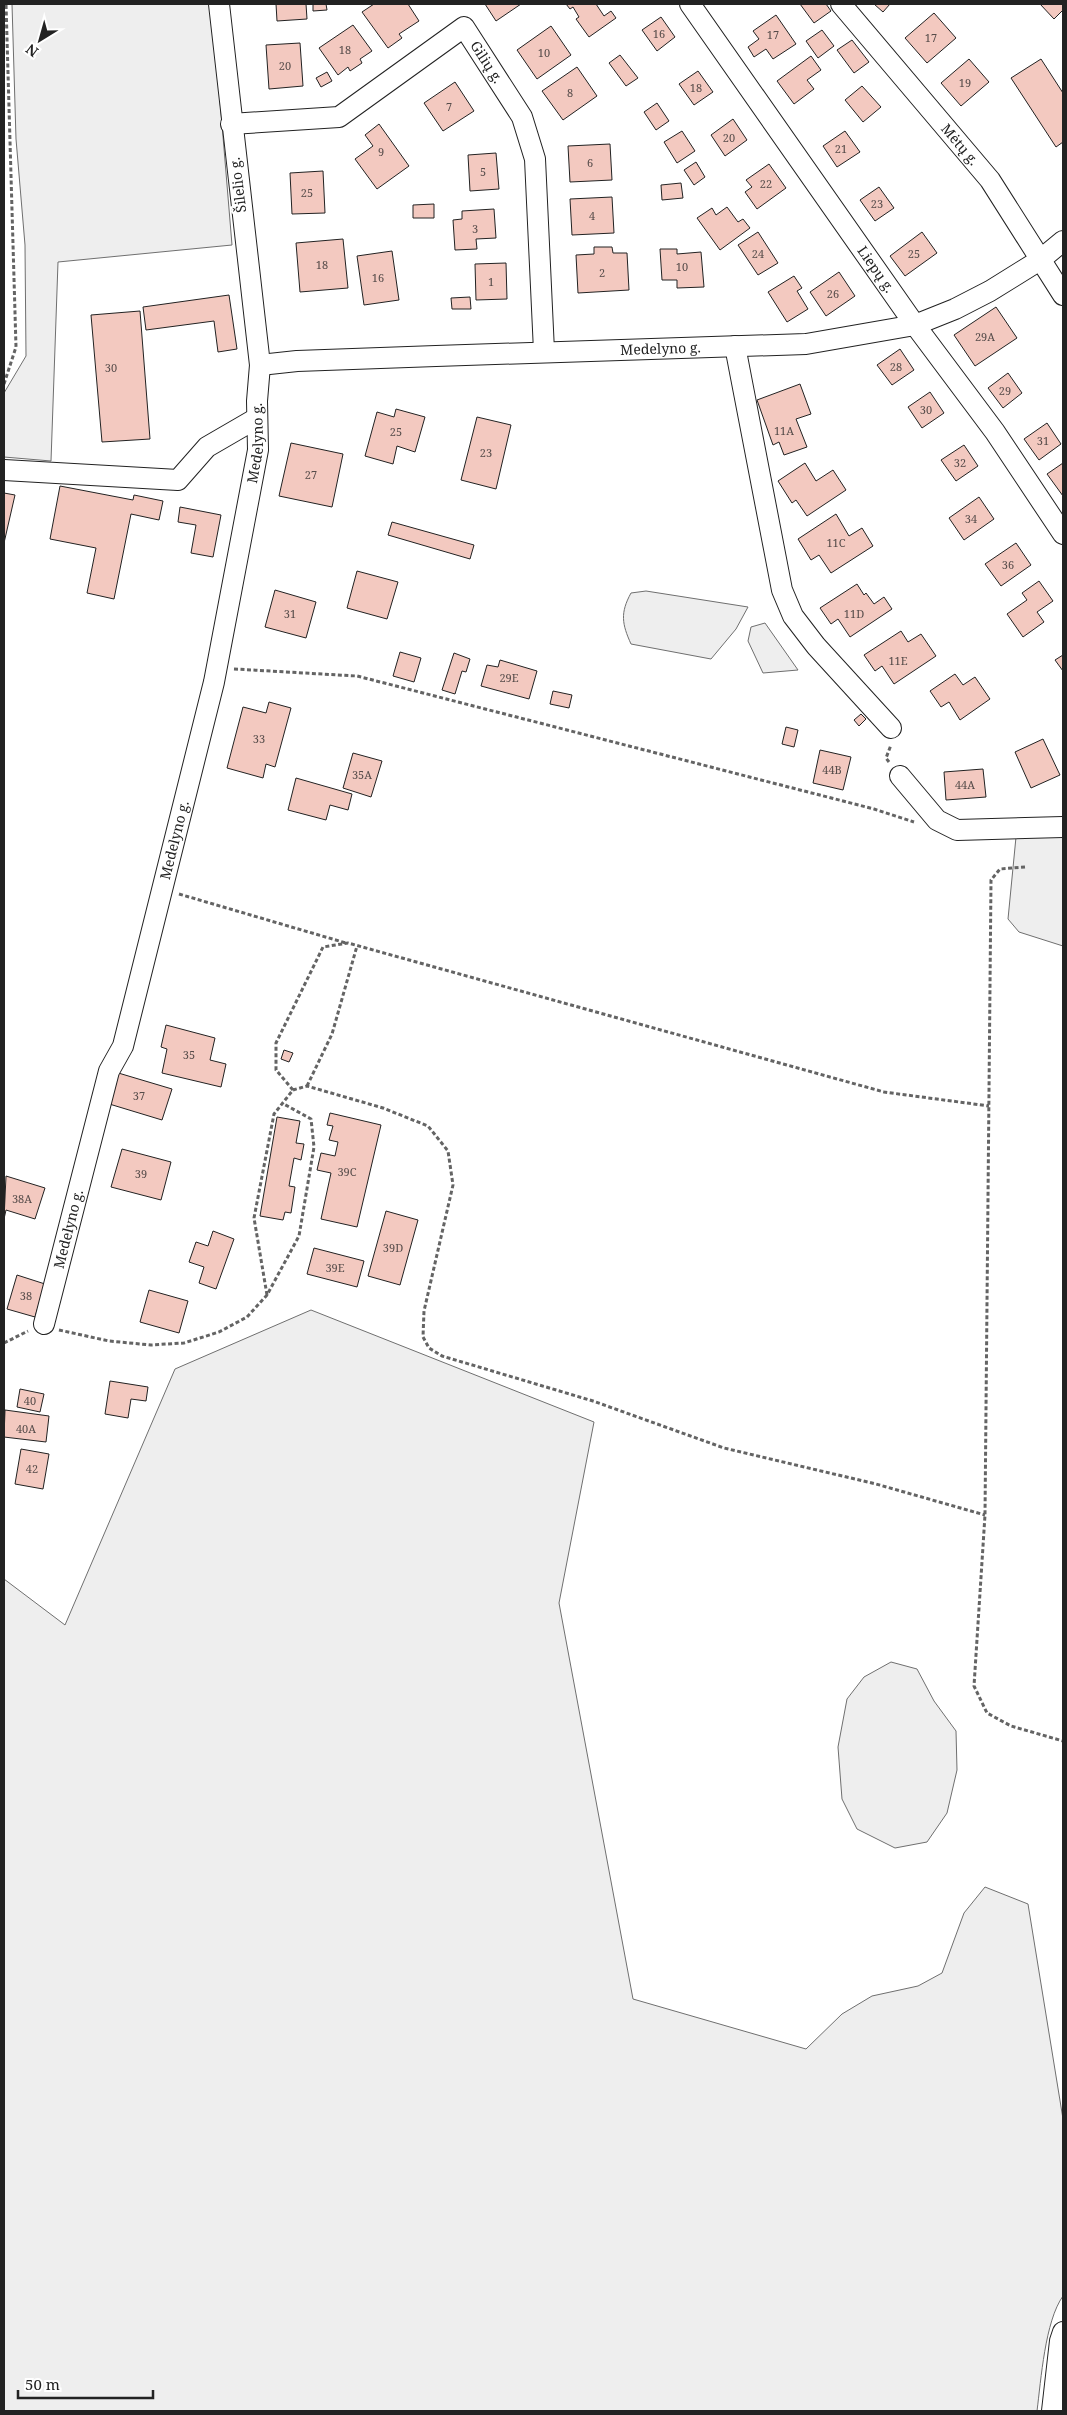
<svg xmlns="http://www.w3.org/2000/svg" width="1067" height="2415" font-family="'Noto Serif',serif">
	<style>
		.green { fill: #eee; stroke: #6f6f6f }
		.building { fill: #f3c9c0; stroke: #222 }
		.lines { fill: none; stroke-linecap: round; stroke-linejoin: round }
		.minor-casing { stroke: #222; stroke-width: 22 }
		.path { stroke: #646464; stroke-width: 3; stroke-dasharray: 4 2.5; stroke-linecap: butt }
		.minor { stroke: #fff; stroke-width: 20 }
		.labels { text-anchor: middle; stroke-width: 4; stroke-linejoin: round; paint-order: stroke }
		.number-label { font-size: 11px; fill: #564c4a }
		.street-label { font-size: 14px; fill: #222; stroke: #fff }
	</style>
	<rect width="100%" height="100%" fill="#fff"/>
	<path class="green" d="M12,4H212L232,245L58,262L51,461L4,457V393L26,356L25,245L16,139Z
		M646,591L748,607L736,629L711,659L631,644C622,624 620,613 631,593Z
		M765,623L798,670L763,673L748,641L751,627Z
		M1063,836V946L1019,932L1008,919L1016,837Z
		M311,1310L594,1422L559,1603L633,1999L806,2049L842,2014L872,1996L918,1986L942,1973L964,1913L985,1887L1028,1904L1063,2119V2296C1045,2321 1041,2380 1037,2411H4V1579L65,1625L175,1369Z
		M891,1662L917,1669L934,1701L956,1731L957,1770L947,1813L927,1842L895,1848L857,1829L842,1799L838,1747L847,1699L864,1677Z"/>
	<path class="building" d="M276,4H306L307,19L277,21Z
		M313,4H326L327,10L313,11Z
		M374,4H408L419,21L399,34L402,38L388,48L362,12Z
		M485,4H521L496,21Z
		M566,4H596L604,16L611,11L616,18L589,37L576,19L579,17L573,7L570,9Z
		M800,4H826L831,11L814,23Z
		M874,4H890L883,12Z
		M1040,4H1063V10L1054,19Z
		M934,13L956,38L927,63L905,38Z
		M776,15L796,44L773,59L766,49L754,57L748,47L759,39L753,31Z
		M661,17L675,37L657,51L642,30Z
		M353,25L372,51L360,59L362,63L350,71L348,67L338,75L319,48Z
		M551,26L571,55L537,79L517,50Z
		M822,30L834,46L818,58L806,41Z
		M852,40L869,62L854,73L837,50Z
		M300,43L303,86L269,89L266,45Z
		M620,55L638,78L626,86L609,63Z
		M811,56L821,70L807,80L814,89L794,104L777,81Z
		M969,59L989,82L961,106L941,83Z
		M1041,59L1063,93V142L1056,147L1011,78Z
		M577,67L597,96L563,120L542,91Z
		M698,71L713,92L694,105L679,84Z
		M327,72L332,81L321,87L316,78Z
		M455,82L474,111L443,131L424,103Z
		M862,86L881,107L863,122L845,100Z
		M657,103L669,121L656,130L644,112Z
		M733,119L747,140L725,156L711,135Z
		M379,124L409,166L377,189L355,159L373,146L365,135Z
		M682,131L695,151L677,163L664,142Z
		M845,131L860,152L837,167L823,146Z
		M610,144L612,180L570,182L568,146Z
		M496,153L499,189L470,191L468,155Z
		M696,162L705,177L694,185L684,170Z
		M769,164L786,188L757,209L745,192L752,187L746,180Z
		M323,171L325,213L292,214L290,173Z
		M681,183L683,198L662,200L661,185Z
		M879,187L894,208L875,221L860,200Z
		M612,197L614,233L572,235L570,199Z
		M434,204V218H413V205Z
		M727,207L738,222L743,219L750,228L720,250L697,218L712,208L716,215Z
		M494,209L496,238L476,239L477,249L455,250L453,220L462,219V211Z
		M758,232L778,263L758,275L738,245Z
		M922,232L937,253L905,276L890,256Z
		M343,239L348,288L300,292L296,243Z
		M594,247H612L613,253H627L629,290L578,293L576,255L594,254Z
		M660,249H677V254L701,252L704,287L677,288V280H662Z
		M392,251L399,300L364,305L357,256Z
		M506,263L507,299L476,300L475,264Z
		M839,272L855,296L826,316L810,292Z
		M794,276L802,288L797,291L808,309L787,322L768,292Z
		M229,295L237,349L218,352L214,321L146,330L143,307Z
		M470,297L471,309H452L451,298Z
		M996,307L1017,338L975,366L954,335Z
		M140,311L150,439L102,442L91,315Z
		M900,349L914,370L892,385L877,365Z
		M1008,373L1022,393L1003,408L988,388Z
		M800,384L811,414L796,419L807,447L784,455L779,442L773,445L757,400Z
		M930,392L944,413L922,428L908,407Z
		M396,409L425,417L415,452L397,446L393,464L365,456L377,412L394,417Z
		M477,417L511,425L496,489L461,480Z
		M1047,423L1061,444L1039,460L1024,439Z
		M291,443L343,454L332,507L279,496Z
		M964,445L978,466L956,481L941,460Z
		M805,463L816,481L833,470L846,490L807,516L796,500L792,503L778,481Z
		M1063,463V496L1047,474Z
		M60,486L133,500L134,495L163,501L159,520L131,514L114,599L87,593L96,548L50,539Z
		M4,493L15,495L4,543Z
		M979,497L994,519L964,540L949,518Z
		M180,507L221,515L213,557L191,553L196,525L178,522Z
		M836,514L849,536L862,528L873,546L831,573L819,555L811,560L798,539Z
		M392,522L474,545L470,559L388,535Z
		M1016,543L1031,565L1001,586L985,564Z
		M357,571L398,582L387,619L347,608Z
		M1039,581L1053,601L1037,612L1044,622L1023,637L1007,614L1027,600L1022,593Z
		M857,584L864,595L866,593L874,604L884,597L892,609L850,637L838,619L831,624L820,608Z
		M275,590L316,602L306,638L265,627Z
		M901,631L908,642L921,634L936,656L894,684L882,666L875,671L864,655Z
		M400,652L421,658L414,682L393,676Z
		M454,653L470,659L466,672L462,671L455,694L442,690Z
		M1063,655V671L1055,660Z
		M500,660L537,671L529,699L481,686L487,665L498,667Z
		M955,674L963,685L975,677L990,699L960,720L949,702L941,707L930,691Z
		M553,691L572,695L569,708L550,704Z
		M269,702L291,708L275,767L266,764L263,778L227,768L243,707L266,713Z
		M861,714L866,719L859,726L854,720Z
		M786,727L798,730L794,747L782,744Z
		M1043,739L1060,775L1031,788L1015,752Z
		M820,750L851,757L843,790L813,783Z
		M353,753L382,761L371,797L343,788Z
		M983,769L986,797L946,800L944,772Z
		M296,778L352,794L348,810L330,805L326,820L288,810Z
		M166,1025L215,1038L210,1060L226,1064L221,1087L162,1073L167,1049L161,1047Z
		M284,1050L293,1053L289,1062L281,1059Z
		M115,1072L172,1089L162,1120L106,1103Z
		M330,1113L381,1125L357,1227L321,1219L331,1173L317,1170L321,1153L335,1156L338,1142L329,1140L333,1126L327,1125Z
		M277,1117L300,1121L296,1143L304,1144L301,1160L294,1158L289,1186L295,1187L291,1213L285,1212L283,1220L260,1216Z
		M122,1149L171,1162L161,1200L111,1187Z
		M6,1176L45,1188L35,1219L6,1210L4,1219Z
		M386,1211L418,1220L400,1285L368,1276Z
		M213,1231L234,1239L216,1289L199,1283L204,1267L189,1262L196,1242L208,1246Z
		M314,1248L364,1261L357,1287L307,1274Z
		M17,1275L45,1284L35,1317L7,1309Z
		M149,1290L188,1301L179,1333L140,1322Z
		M110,1381L148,1387L146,1401L131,1399L128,1418L105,1414Z
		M20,1389L44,1394L40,1412L17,1407Z
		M5,1410L49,1416L46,1442L4,1437Z
		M21,1449L49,1454L43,1489L15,1484Z"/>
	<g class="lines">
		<defs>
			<g id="minor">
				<path id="s1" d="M690,4L915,325L995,432L1063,534"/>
				<path id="s2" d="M841,4L990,180L1063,295"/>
				<path id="s3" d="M231,124L339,117L464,27L522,117L535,159L544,351"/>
				<path d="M735,346L782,590L793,616L816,646L891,728"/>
				<path id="s4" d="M260,365L297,361L436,356L806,344L915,325L955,309L990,291L1040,260L1063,241"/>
				<path d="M4,470L178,480L207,447L257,418"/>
				<path d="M900,776L937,820L957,830L1063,827"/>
				<path id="s5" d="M44,1324L109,1071L123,1046L214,682L258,450L257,401L260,365L219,4"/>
				<path d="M1052,2411L1060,2341L1063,2332"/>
			</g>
		</defs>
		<use href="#minor" class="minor-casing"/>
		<path class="path" d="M4,384L16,347L6,4
			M234,669L357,676L874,809L914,822
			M889,762L886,758L891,745
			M1025,867L1000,869L991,880L985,1515L974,1686L987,1713L1011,1726L1063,1741
			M179,894L346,943
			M307,1086L332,1034L357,946
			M293,1090L276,1070V1043L323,947L348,943L884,1092L989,1106
			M267,1295L254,1218L274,1114L293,1090L307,1086L383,1108L428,1126L448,1151L453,1185L424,1311L423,1337L429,1348L442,1356L593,1401L724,1448L876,1484L985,1515
			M59,1330L109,1341L151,1345L184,1343L219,1332L247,1317L267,1295L299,1236L314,1147L311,1119L282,1103
			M4,1343L28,1331"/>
		<use href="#minor" class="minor"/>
	</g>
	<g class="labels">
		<g class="number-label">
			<text x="659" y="38">16</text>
			<text x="773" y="39">17</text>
			<text x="931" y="42">17</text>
			<text x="345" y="54">18</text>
			<text x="544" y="57">10</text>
			<text x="285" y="70">20</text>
			<text x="965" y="87">19</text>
			<text x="696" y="92">18</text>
			<text x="570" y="97">8</text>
			<text x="449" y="111">7</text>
			<text x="729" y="142">20</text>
			<text x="841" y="153">21</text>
			<text x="381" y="156">9</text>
			<text x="590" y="167">6</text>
			<text x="483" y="176">5</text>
			<text x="766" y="188">22</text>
			<text x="307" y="197">25</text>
			<text x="877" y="208">23</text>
			<text x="592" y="220">4</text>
			<text x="475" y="233">3</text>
			<text x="758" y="258">24</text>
			<text x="914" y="258">25</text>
			<text x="322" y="269">18</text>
			<text x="682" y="271">10</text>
			<text x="602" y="277">2</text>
			<text x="378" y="282">16</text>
			<text x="491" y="286">1</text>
			<text x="833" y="298">26</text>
			<text x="985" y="341">29A</text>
			<text x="896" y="371">28</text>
			<text x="111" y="372">30</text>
			<text x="1005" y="395">29</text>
			<text x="926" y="414">30</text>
			<text x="784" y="435">11A</text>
			<text x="396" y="436">25</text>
			<text x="1043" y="445">31</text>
			<text x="486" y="457">23</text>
			<text x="960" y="467">32</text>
			<text x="311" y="479">27</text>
			<text x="971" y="523">34</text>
			<text x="836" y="547">11C</text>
			<text x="1008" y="569">36</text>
			<text x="290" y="618">31</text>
			<text x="854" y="618">11D</text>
			<text x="898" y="665">11E</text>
			<text x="509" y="682">29E</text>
			<text x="259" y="743">33</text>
			<text x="832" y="774">44B</text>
			<text x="362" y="779">35A</text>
			<text x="965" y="789">44A</text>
			<text x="189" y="1059">35</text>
			<text x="139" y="1100">37</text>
			<text x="347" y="1176">39C</text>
			<text x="141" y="1178">39</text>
			<text x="22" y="1203">38A</text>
			<text x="393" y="1252">39D</text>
			<text x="335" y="1272">39E</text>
			<text x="26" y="1300">38</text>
			<text x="30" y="1405">40</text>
			<text x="26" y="1433">40A</text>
			<text x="32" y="1473">42</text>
		</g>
		<g class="street-label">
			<text dy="5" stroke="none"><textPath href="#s3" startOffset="304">Gilių g.</textPath></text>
			<text dy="5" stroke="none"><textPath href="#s2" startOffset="184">Mėtų g.</textPath></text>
			<text transform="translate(238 185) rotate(-97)" y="5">Šilelio g.</text>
			<text dy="5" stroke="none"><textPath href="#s1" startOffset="324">Liepų g.</textPath></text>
			<text dy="5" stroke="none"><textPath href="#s4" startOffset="401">Medelyno g.</textPath></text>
			<text dy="5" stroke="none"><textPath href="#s5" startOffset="908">Medelyno g.</textPath></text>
			<text dy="5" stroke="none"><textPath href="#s5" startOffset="502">Medelyno g.</textPath></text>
			<text dy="5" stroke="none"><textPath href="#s5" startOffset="98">Medelyno g.</textPath></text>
		</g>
	</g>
	<rect width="1067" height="2415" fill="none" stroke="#222222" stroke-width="10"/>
	<g transform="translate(40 40) rotate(217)" stroke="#ffffff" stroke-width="4" paint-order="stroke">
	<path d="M0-4L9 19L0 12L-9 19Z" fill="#222222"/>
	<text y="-8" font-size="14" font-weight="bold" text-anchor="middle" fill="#222222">N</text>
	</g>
	<path d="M18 2390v8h135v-8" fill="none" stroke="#222222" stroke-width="2.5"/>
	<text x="25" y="2390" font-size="15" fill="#222222" stroke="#ffffff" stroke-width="4" paint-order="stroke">50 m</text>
</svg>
